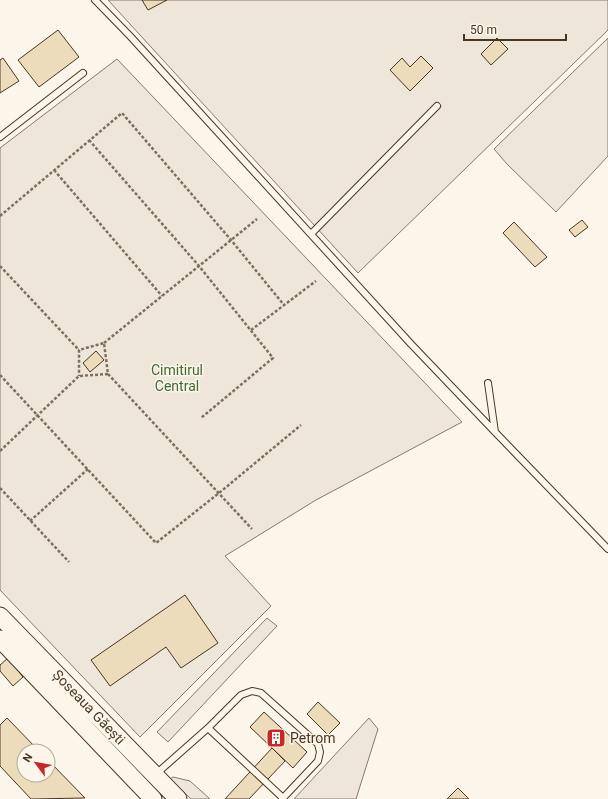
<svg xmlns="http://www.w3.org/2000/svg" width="608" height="799" font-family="Roboto,sans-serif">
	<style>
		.green { fill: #ede6d9; stroke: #887966 }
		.parking { fill: #ede7d9; stroke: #887966 }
		.building { fill: #ecdcbc; stroke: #4a3520 }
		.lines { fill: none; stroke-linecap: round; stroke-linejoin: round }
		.lane-casing { stroke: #4a3520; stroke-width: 8 }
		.secondary-casing { stroke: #4a3520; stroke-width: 19 }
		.path { stroke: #7f6f5c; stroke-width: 2.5; stroke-dasharray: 3 2; stroke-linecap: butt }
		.lane { stroke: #fbf6e9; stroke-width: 6 }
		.secondary { stroke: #fbf6e9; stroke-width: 17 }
		.labels { text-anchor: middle; stroke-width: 3; stroke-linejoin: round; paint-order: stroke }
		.park-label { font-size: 14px; fill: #436837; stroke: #fbf6e9 }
		.street-label { font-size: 14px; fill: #4a3520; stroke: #fbf6e9 }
		.poi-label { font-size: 14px; fill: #4a3520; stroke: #fbf6e9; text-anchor: start }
	</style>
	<rect width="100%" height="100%" fill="#fbf6e9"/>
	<path class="green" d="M108,0H608V30L358,273Z
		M117,59L462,422L316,500L225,556L271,606L140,737L0,590V148Z
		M369,718L378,729L356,799H294Z
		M173,777L190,781L210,799H191L170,779Z"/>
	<path class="parking" d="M608,38V156L556,212L507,164L494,149Z
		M267,618L277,626L168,742L157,732Z"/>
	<path class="building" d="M142,0H167L148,10Z
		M58,30L79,57L39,87L18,60Z
		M497,38L508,49L491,65L481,54Z
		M421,56L433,68L410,91L390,70L402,58L410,67Z
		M3,58L19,81L0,93V60Z
		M582,220L588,227L575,237L569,230Z
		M514,222L547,257L535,267L503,233Z
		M96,351L104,360L90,372L83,363Z
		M185,595L218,643L181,668L166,647L110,686L91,660Z
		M8,658L23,677L13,686L0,671V665Z
		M318,702L340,723L328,735L307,714Z
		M264,712L307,752L293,768L250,727Z
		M7,718L39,751H24V775H48V760L85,798L31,799L0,766V725Z
		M272,748L285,761L249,799H225Z
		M458,788L469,799H447Z"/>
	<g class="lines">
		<defs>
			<path id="lane" d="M95,0L130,36L411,344L495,432
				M0,137L83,73
				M311,234L437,106
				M488,383L495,432L608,549
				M208,728L241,695L252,691L261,693L318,744L320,752L318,761L283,798
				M156,774L208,728L283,798L282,799"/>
			<path id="secondary" d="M0,616L178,799
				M0,639L153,799"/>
		</defs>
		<use href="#lane" class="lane-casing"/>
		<use href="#secondary" class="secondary-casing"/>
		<path class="path" d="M89,140L199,266L273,358L201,418
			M54,170L162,296
			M0,216L122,113L231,240L284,305
			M0,266L79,350
			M251,330L316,281
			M104,343L257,219
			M108,374L252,529
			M0,375L156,543L219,493L301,425
			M0,451L79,376L108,374L104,343L79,350V376
			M0,488L69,562
			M30,521L88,469"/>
		<use href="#lane" class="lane"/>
		<use href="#secondary" class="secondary"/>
	</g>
	<defs>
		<symbol id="building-square" viewBox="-11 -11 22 22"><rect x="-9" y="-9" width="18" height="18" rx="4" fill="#c62828" stroke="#fbf6e9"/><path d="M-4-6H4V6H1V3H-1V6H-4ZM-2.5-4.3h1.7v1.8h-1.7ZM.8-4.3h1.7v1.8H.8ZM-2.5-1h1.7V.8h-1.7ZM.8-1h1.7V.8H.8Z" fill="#fff"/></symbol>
	</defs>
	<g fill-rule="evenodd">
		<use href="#building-square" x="265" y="727" width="22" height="22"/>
	</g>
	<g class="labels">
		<g class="park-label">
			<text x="177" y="375">Cimitirul<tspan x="177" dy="16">Central</tspan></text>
		</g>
		<g class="street-label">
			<text transform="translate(89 707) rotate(46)" y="5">Șoseaua Găești</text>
		</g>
		<g class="poi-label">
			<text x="290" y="743">Petrom</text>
		</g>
	</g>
	<g transform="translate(36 763) rotate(302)"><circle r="19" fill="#fbf6e9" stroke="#b4a999"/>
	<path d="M0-3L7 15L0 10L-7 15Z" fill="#c62828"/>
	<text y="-6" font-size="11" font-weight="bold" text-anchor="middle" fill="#4a3520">N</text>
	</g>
	<path d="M464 34v6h102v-6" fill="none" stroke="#4a3520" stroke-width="2"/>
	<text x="470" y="34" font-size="12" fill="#4a3520" stroke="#fbf6e9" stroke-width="3" paint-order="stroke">50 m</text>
</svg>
